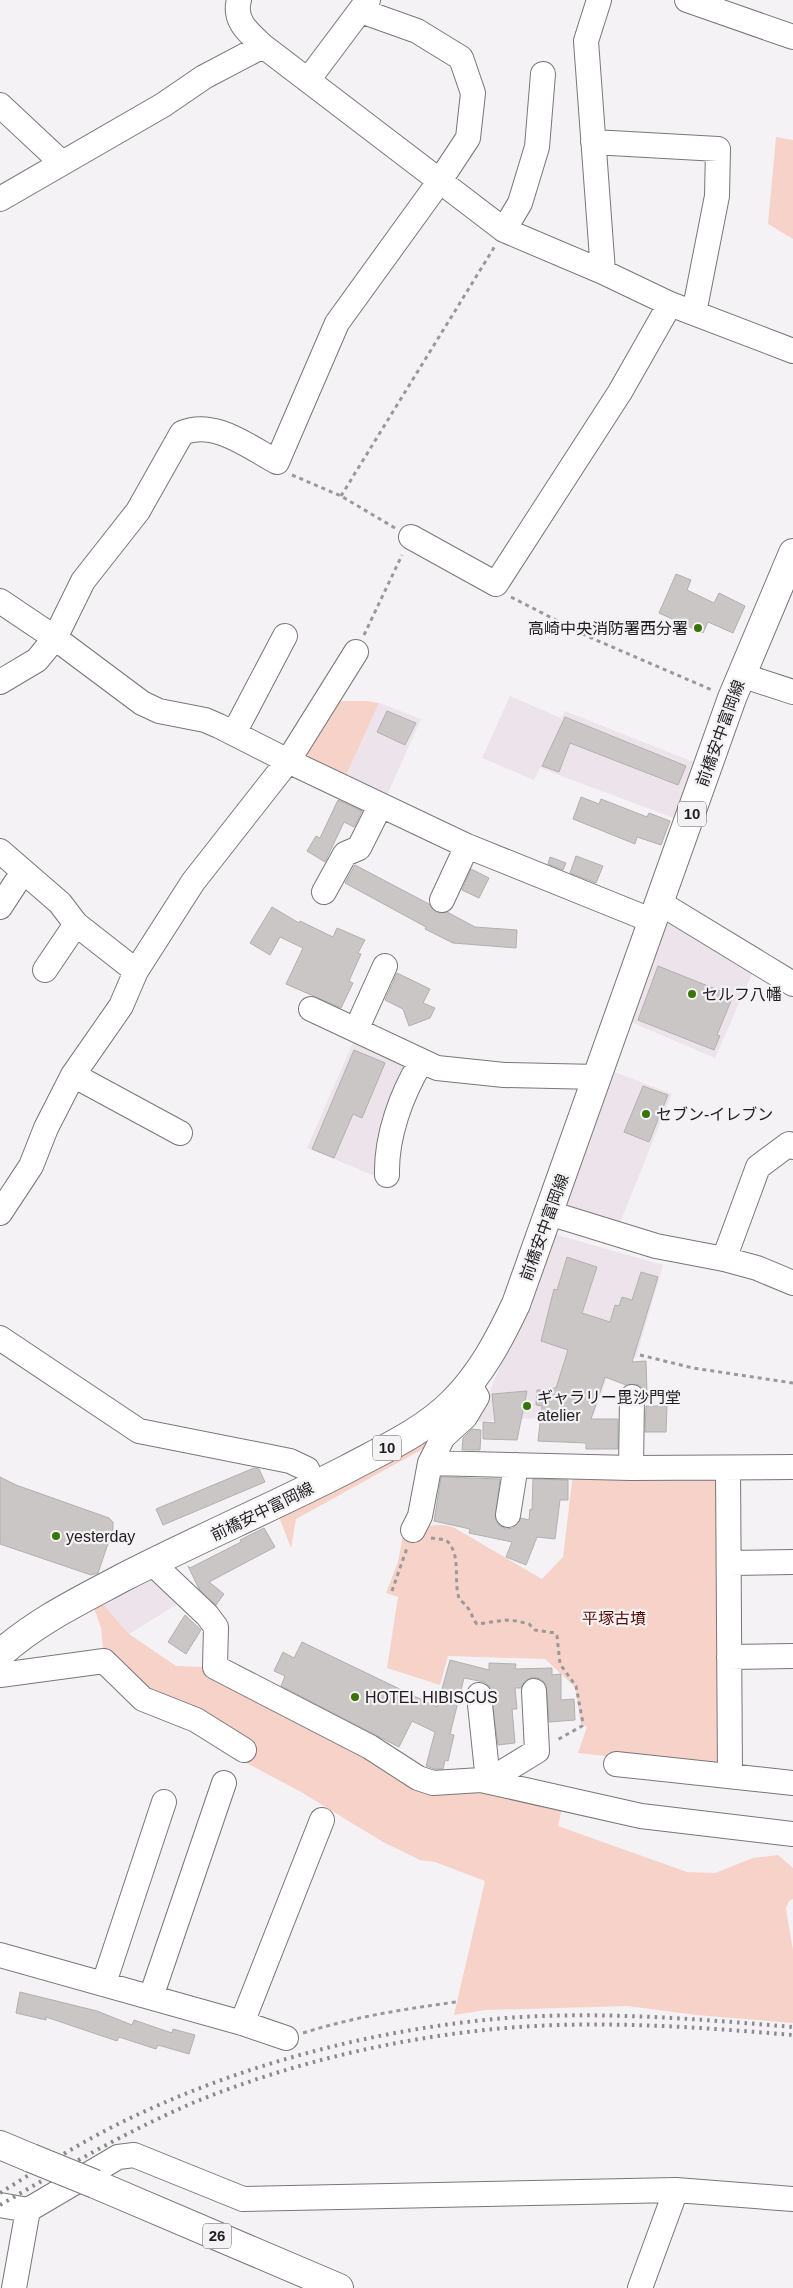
<svg xmlns="http://www.w3.org/2000/svg" width="793" height="2288" font-family="Arial,'Noto Sans JP',sans-serif">
	<style>
		.built { fill: #ece3eb }
		.green { fill: #f7d2c8 }
		.building { fill: #cac6c6; stroke: #b3afb0 }
		.lines { fill: none; stroke-linecap: round; stroke-linejoin: round }
		.minor-casing { stroke: #797679; stroke-width: 26 }
		.major-casing { stroke: #797679; stroke-width: 30 }
		.path { stroke: #9b989b; stroke-width: 3; stroke-dasharray: 4 4; stroke-linecap: butt }
		.minor { stroke: #fff; stroke-width: 24 }
		.major { stroke: #fff; stroke-width: 28 }
		.rail { stroke: #8b898b; stroke-width: 4; stroke-dasharray: 2.5 5; stroke-linecap: butt }
		.major-bridge-casing { stroke: #797679; stroke-width: 30; stroke-linecap: butt }
		.major-bridge { stroke: #fff; stroke-width: 28 }
		.poi-dot { fill: #387409; stroke: #f5f2f5; stroke-width: 2 }
		.labels { text-anchor: middle; stroke-width: 4.5; stroke-linejoin: round; paint-order: stroke }
		.shield { fill: #f5f2f5; stroke: #5f5e5f; stroke-width: 1 }
		.shield-label { font-size: 15px; font-weight: bold; fill: #1f1e1f }
		.poi-label { font-size: 16px; fill: #1f1e1f; stroke: #f5f2f5; text-anchor: start }
		.street-label { font-size: 16px; fill: #1f1e1f; stroke: #f5f2f5 }
		.park-label { font-size: 16px; fill: #580e00; stroke: #f5f2f5 }
	</style>
	<rect width="100%" height="100%" fill="#f5f2f5"/>
	<path class="built" d="M510,696L561,718L565,711L696,763L677,819L540,768L534,780L482,758Z
		M379,703L421,719L384,802L343,782Z
		M669,915L755,967L715,1058L631,1022Z
		M355,1038L412,1067L402,1084L375,1176L307,1148Z
		M612,1071L672,1094L619,1225L569,1208L566,1197Z
		M554,1234L663,1265L636,1358L616,1353L594,1415L468,1422L488,1396Z
		M155,1579L184,1600L129,1634L103,1604Z"/>
	<path class="green" d="M776,137L793,140V239L768,224Z
		M333,701H367L379,703L343,782L294,758Z
		M448,1421L430,1445L296,1519L291,1548L279,1517Z
		M708,1473L723,1484V1761L713,1768L578,1753L587,1727L581,1724L575,1687L545,1659L448,1656L440,1685L387,1668L398,1597L386,1593L398,1562L403,1535C420,1527 434,1522 453,1527L542,1579L563,1557L573,1474Z
		M103,1604L129,1634L176,1666L206,1667L464,1788L563,1804L558,1826L687,1872L715,1873L753,1858L778,1855L793,1868V1899L789,1901L786,1909L793,1950V2023L696,2015L628,2006L486,2010L454,2015L485,1881L435,1862L420,1860L383,1842L301,1792L239,1759L144,1694L103,1649L101,1628L94,1608Z"/>
	<path class="building" d="M676,574L691,580L687,590L714,603L719,593L745,606L733,633L708,622L703,633L659,613Z
		M387,711L416,723L405,745L377,732Z
		M565,717L686,766L678,785L570,743L559,772L542,766Z
		M581,797L599,804L601,799L647,817L649,813L670,821L661,845L637,837L635,844L573,819Z
		M338,800L362,811L354,827L344,822L325,862L307,851L316,836L320,838Z
		M576,856L603,866L596,883L570,873Z
		M550,857L566,863L563,870L548,864Z
		M355,865L429,904L437,913L447,912L475,927L517,930L516,948L453,943L425,929L426,927L345,883Z
		M471,869L489,878L479,898L462,890Z
		M272,907L299,923L300,921L333,937L337,928L365,940L358,953L361,954L349,981L353,983L341,1008L286,984L303,948L280,937L270,955L250,943Z
		M658,966L733,996L717,1035L720,1036L714,1050L638,1020Z
		M397,973L430,989L423,1003L435,1008L430,1018L409,1026L403,1009L385,1000Z
		M354,1050L385,1063L362,1118L353,1114L334,1158L312,1149Z
		M643,1086L668,1095L649,1142L624,1132Z
		M567,1257L597,1267L582,1313L610,1322L615,1305L619,1306L622,1297L632,1300L641,1272L658,1277L632,1362L646,1361L647,1392L639,1385H626L605,1377L591,1419H618V1449H586V1443L538,1441L542,1406L536,1405L537,1390L556,1388L568,1350L541,1341L554,1289L557,1290Z
		M527,1391L517,1440L483,1439V1422L495,1423L492,1394Z
		M646,1406H667L666,1432H645Z
		M472,1429L481,1430L480,1450H462L463,1438Z
		M254,1468L259,1469L265,1482L163,1525L156,1509Z
		M0,1477L16,1485L109,1518L113,1522V1529L98,1573L91,1575L0,1544Z
		M441,1477L500,1479L495,1519L499,1525L506,1529L513,1528L521,1518L529,1520L530,1509L532,1510L533,1479L568,1480V1500H560L555,1539L537,1537L526,1565L506,1557L512,1542L469,1533L470,1529L434,1521Z
		M264,1528L275,1547L209,1582L224,1594L216,1605L199,1589L188,1566L190,1568L241,1542L240,1540Z
		M185,1615L201,1630L186,1654L168,1642Z
		M302,1642L437,1707L450,1660L489,1670V1663L516,1664L515,1669L552,1668V1675L561,1674V1700L574,1699L575,1720L549,1722L546,1684L541,1679L533,1677L526,1680L521,1688H515L517,1709H512L515,1743L498,1745L490,1687L484,1682L464,1678L450,1734L454,1735L448,1761L445,1760L443,1769H435L426,1766L435,1732L412,1721L399,1747L281,1686L285,1676L274,1671L283,1652L294,1658Z
		M20,1992L97,2011L132,2025L134,2020L172,2033L173,2029L195,2035L189,2054L158,2045L156,2049L119,2037L117,2041L46,2017V2020L16,2013Z"/>
	<g class="lines">
		<defs>
			<path id="minor" d="M239,0C233,21 249,33 263,46L504,230L603,272L670,304L793,351
				M599,0L586,41L603,272
				M687,0L793,37
				M308,80L368,0
				M0,105L62,163
				M593,142L718,149L717,196L694,313
				M0,199L163,105L204,77L263,46
				M504,230L520,203L537,147L543,74
				M411,537L496,584L620,392L670,304
				M0,601L55,638L142,703L159,711L205,720L219,726L288,761L467,846L653,921
				M741,675L793,692
				M0,682L37,660L55,638L83,581L138,511L182,433C214,419 249,447 277,462L337,323L439,182L468,138L473,93L461,58L417,31L361,11
				M234,733L285,636
				M0,851L60,903L76,924L136,971
				M324,892L345,854L359,848L380,806
				M442,900L467,846
				M660,903L793,984
				M0,907L23,872
				M45,970L76,924
				M311,1009L437,1068L504,1075L598,1077
				M356,1030L385,966
				M180,1133L73,1075L121,1006L136,971L193,882L288,761L356,652
				M387,1175C386,1137 401,1095 421,1062
				M0,1213L31,1166L46,1128L73,1075
				M549,1213L656,1246L724,1259L757,1268L793,1283
				M724,1259L758,1167L789,1144L793,1147
				M0,1338L139,1431L290,1461L307,1469L315,1485
				M430,1463L631,1468L793,1467
				M631,1468L632,1397
				M728,1468L730,1776
				M508,1515L516,1465
				M413,1530L420,1516L430,1463L443,1437L465,1417L477,1397L469,1384
				M152,1563L207,1615L216,1627L215,1667L370,1747L418,1778L433,1783L481,1780L641,1816L793,1834
				M730,1563L793,1562
				M729,1657L793,1656
				M0,1675L104,1661L143,1699L196,1720L244,1750
				M479,1695L488,1781L537,1751L534,1691
				M616,1764L793,1783
				M0,1955L242,2023L286,2038
				M104,1983L164,1802
				M151,1997L224,1783
				M242,2023L322,1820
				M0,2205L28,2210L118,2157L134,2155L243,2199L676,2190L793,2199
				M14,2288L28,2210
				M640,2288L676,2190"/>
			<path id="major" d="M0,1654C37,1621 79,1601 122,1578C196,1540 273,1507 347,1469C384,1449 423,1432 453,1402C481,1374 499,1340 516,1304L732,698L793,553
				M0,2145L31,2158
				M95,2184L339,2288"/>
		</defs>
		<use href="#minor" class="minor-casing"/>
		<use href="#major" class="major-casing"/>
		<path class="path" d="M292,475L341,496L395,528
			M341,496L495,246
			M511,597L589,637L712,690
			M364,635L402,555
			M640,1355L693,1368L793,1383
			M431,1538L446,1540C462,1554 453,1580 459,1598C461,1601 465,1604 467,1607C472,1612 472,1619 477,1624L506,1620L517,1621L529,1624L535,1630L555,1633L557,1636L560,1664L576,1686L583,1723L582,1726L557,1740
			M392,1591L407,1548
			M303,2033C354,2017 404,2009 456,2002"/>
		<use href="#minor" class="minor"/>
		<use href="#major" class="major"/>
		<path class="rail" d="M0,2193C40,2168 80,2143 122,2122C241,2064 375,2029 506,2018C602,2011 698,2019 793,2027
			M0,2205C64,2168 127,2131 195,2102C293,2062 401,2037 506,2028C602,2020 698,2027 793,2035"/>
		<defs>
			<path id="major-bridge" d="M31,2158L95,2184"/>
		</defs>
		<use href="#major-bridge" class="major-bridge-casing"/>
		<use href="#major-bridge" class="major-bridge"/>
	</g>
	<g class="poi-dot">
		<circle cx="698" cy="628" r="5"/>
		<circle cx="692" cy="994" r="5"/>
		<circle cx="646" cy="1114" r="5"/>
		<circle cx="527" cy="1406" r="5"/>
		<circle cx="56" cy="1536" r="5"/>
		<circle cx="355" cy="1697" r="5"/>
	</g>
	<g class="labels">
		<g class="shield">
			<rect x="678" y="801.5" width="28" height="25" rx="4"/>
			<rect x="373" y="1435.5" width="28" height="25" rx="4"/>
			<rect x="203" y="2223.5" width="28" height="25" rx="4"/>
		</g>
		<g class="shield-label">
			<text x="692" y="819">10</text>
			<text x="387" y="1453">10</text>
			<text x="217" y="2241">26</text>
		</g>
		<g class="poi-label">
			<text x="688" y="634" text-anchor="end">高崎中央消防署西分署</text>
			<text x="702" y="1000">セルフ八幡</text>
			<text x="656" y="1120">セブン-イレブン</text>
			<text x="537" y="1403">ギャラリー毘沙門堂<tspan x="537" dy="18">atelier</tspan></text>
			<text x="66" y="1542">yesterday</text>
			<text x="365" y="1703">HOTEL HIBISCUS</text>
		</g>
		<g class="street-label">
			<text transform="translate(720 733) rotate(-70)" y="6">前橋安中富岡線</text>
			<text transform="translate(544 1227) rotate(-70)" y="6">前橋安中富岡線</text>
			<text transform="translate(262 1511) rotate(-26)" y="6">前橋安中富岡線</text>
		</g>
		<g class="park-label">
			<text x="614" y="1624">平塚古墳</text>
		</g>
	</g>
</svg>
